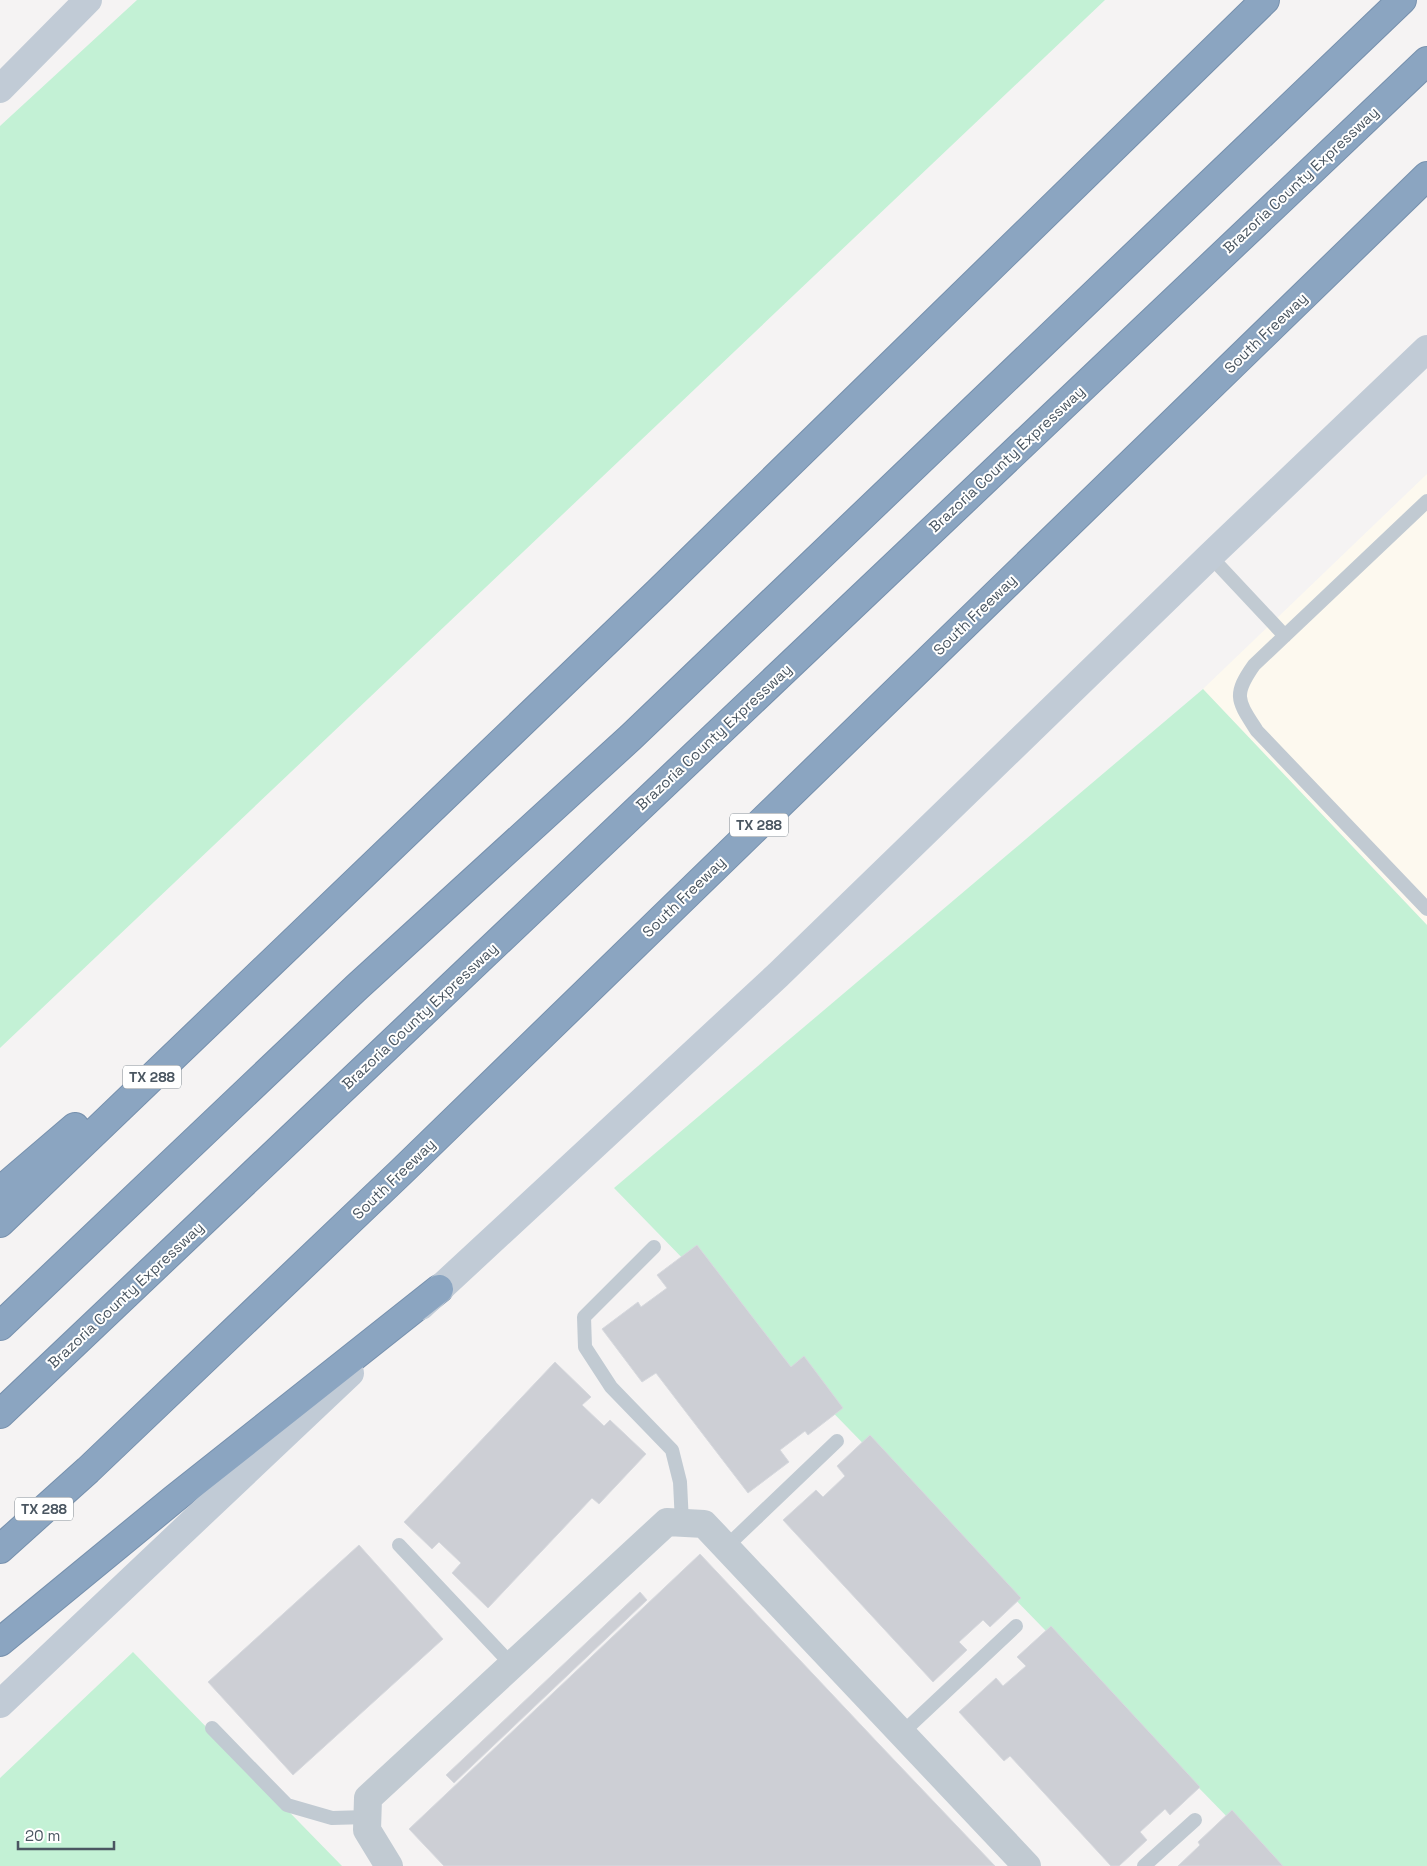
<svg xmlns="http://www.w3.org/2000/svg" width="1427" height="1866" font-family="'Space Grotesk',sans-serif">
	<style>
		.commercial { fill: #fdf9ef }
		.green { fill: #c3f1d5 }
		.building { fill: #cdcfd5; stroke: #d7d9de }
		.lines { fill: none; stroke-linecap: round; stroke-linejoin: round }
		.highway-casing { stroke: #7690ad; stroke-width: 30 }
		.lane { stroke: #c1cad2; stroke-width: 14 }
		.street { stroke: #c1cad2; stroke-width: 28 }
		.secondary { stroke: #c1cbd6; stroke-width: 28 }
		.highway { stroke: #8ba5c1; stroke-width: 28 }
		.labels { text-anchor: middle; stroke-width: 4; stroke-linejoin: round; paint-order: stroke }
		.shield { fill: #fff; stroke: #808990; stroke-width: 1 }
		.shield-label { font-size: 14px; font-weight: bold; fill: #4a5661 }
		.street-label { font-size: 15px; fill: #4a5661; stroke: #fff }
	</style>
	<rect width="100%" height="100%" fill="#f5f3f3"/>
	<path class="commercial" d="M1427,474V925L1203,689Z"/>
	<path class="green" d="M137,0H1105L0,1048V126Z
		M1203,689L1427,925V1866H1275L614,1188Z
		M133,1652L342,1866H0V1778Z"/>
	<path class="building" d="M697,1245L791,1367L804,1356L843,1408L808,1435L805,1431L780,1450L789,1462L748,1493L656,1373L642,1382L602,1329L638,1302L641,1307L667,1288L657,1275Z
		M555,1362L591,1397L582,1405L604,1426L610,1420L646,1454L599,1504L592,1498L488,1608L452,1573L461,1563L439,1542L432,1549L404,1522Z
		M870,1435L1021,1598L990,1627L983,1620L959,1642L967,1650L933,1682L783,1520L816,1490L823,1497L845,1476L837,1466Z
		M359,1545L443,1639L293,1775L208,1682Z
		M700,1554L878,1743L995,1866H444L409,1829Z
		M640,1592L647,1600L454,1783L446,1775Z
		M1051,1626L1200,1787L1170,1815L1165,1809L1140,1832L1147,1840L1119,1866H1111L1010,1756L1004,1761L959,1712L996,1678L1003,1686L1026,1666L1017,1657Z
		M1232,1810L1283,1866H1178L1200,1845L1198,1842Z"/>
	<g class="lines">
		<defs>
			<path id="highway" d="M0,1191L75,1127
				M0,1223L658,592L1265,0
				M0,1326L357,987L631,737L1402,0
				M0,1414L1427,61
				M0,1549L88,1470L401,1172L1427,176
				M0,1642L174,1499L439,1289"/>
		</defs>
		<use href="#highway" class="highway-casing"/>
		<path class="lane" d="M1427,501L1254,665C1232,696 1238,701 1257,731L1427,909
			M1210,556L1285,636
			M654,1247L584,1317L585,1347L611,1387L672,1450L680,1482L682,1523
			M399,1545L512,1665
			M726,1547L837,1441
			M212,1728L287,1805L332,1818L367,1817
			M902,1733L1016,1626
			M1144,1866L1195,1820"/>
		<path class="street" d="M389,1866L367,1830L368,1798L667,1522L704,1524L1027,1866"/>
		<path class="secondary" d="M0,89L88,0
			M421,1306L778,975L1210,556L1427,349
			M0,1704L350,1373"/>
		<use href="#highway" class="highway"/>
	</g>
	<g class="labels">
		<g class="shield">
			<rect x="730" y="813.5" width="58" height="23" rx="4"/>
			<rect x="123" y="1065.5" width="58" height="23" rx="4"/>
			<rect x="15" y="1497.5" width="58" height="23" rx="4"/>
		</g>
		<g class="shield-label">
			<text x="759" y="830">TX 288</text>
			<text x="152" y="1082">TX 288</text>
			<text x="44" y="1514">TX 288</text>
		</g>
		<g class="street-label">
			<text transform="translate(1301 180) rotate(-43)" y="5">Brazoria County Expressway</text>
			<text transform="translate(1266 333) rotate(-44)" y="5">South Freeway</text>
			<text transform="translate(1007 459) rotate(-43)" y="5">Brazoria County Expressway</text>
			<text transform="translate(975 615) rotate(-44)" y="5">South Freeway</text>
			<text transform="translate(714 737) rotate(-43)" y="5">Brazoria County Expressway</text>
			<text transform="translate(684 897) rotate(-44)" y="5">South Freeway</text>
			<text transform="translate(420 1016) rotate(-43)" y="5">Brazoria County Expressway</text>
			<text transform="translate(394 1179) rotate(-44)" y="5">South Freeway</text>
			<text transform="translate(126 1295) rotate(-43)" y="5">Brazoria County Expressway</text>
		</g>
	</g>
	<path d="M18 1841v8h96v-8" fill="none" stroke="#4a5661" stroke-width="2.5"/>
	<text x="25" y="1841" font-size="15" fill="#4a5661" stroke="#ffffff" stroke-width="4" paint-order="stroke">20 m</text>
</svg>
